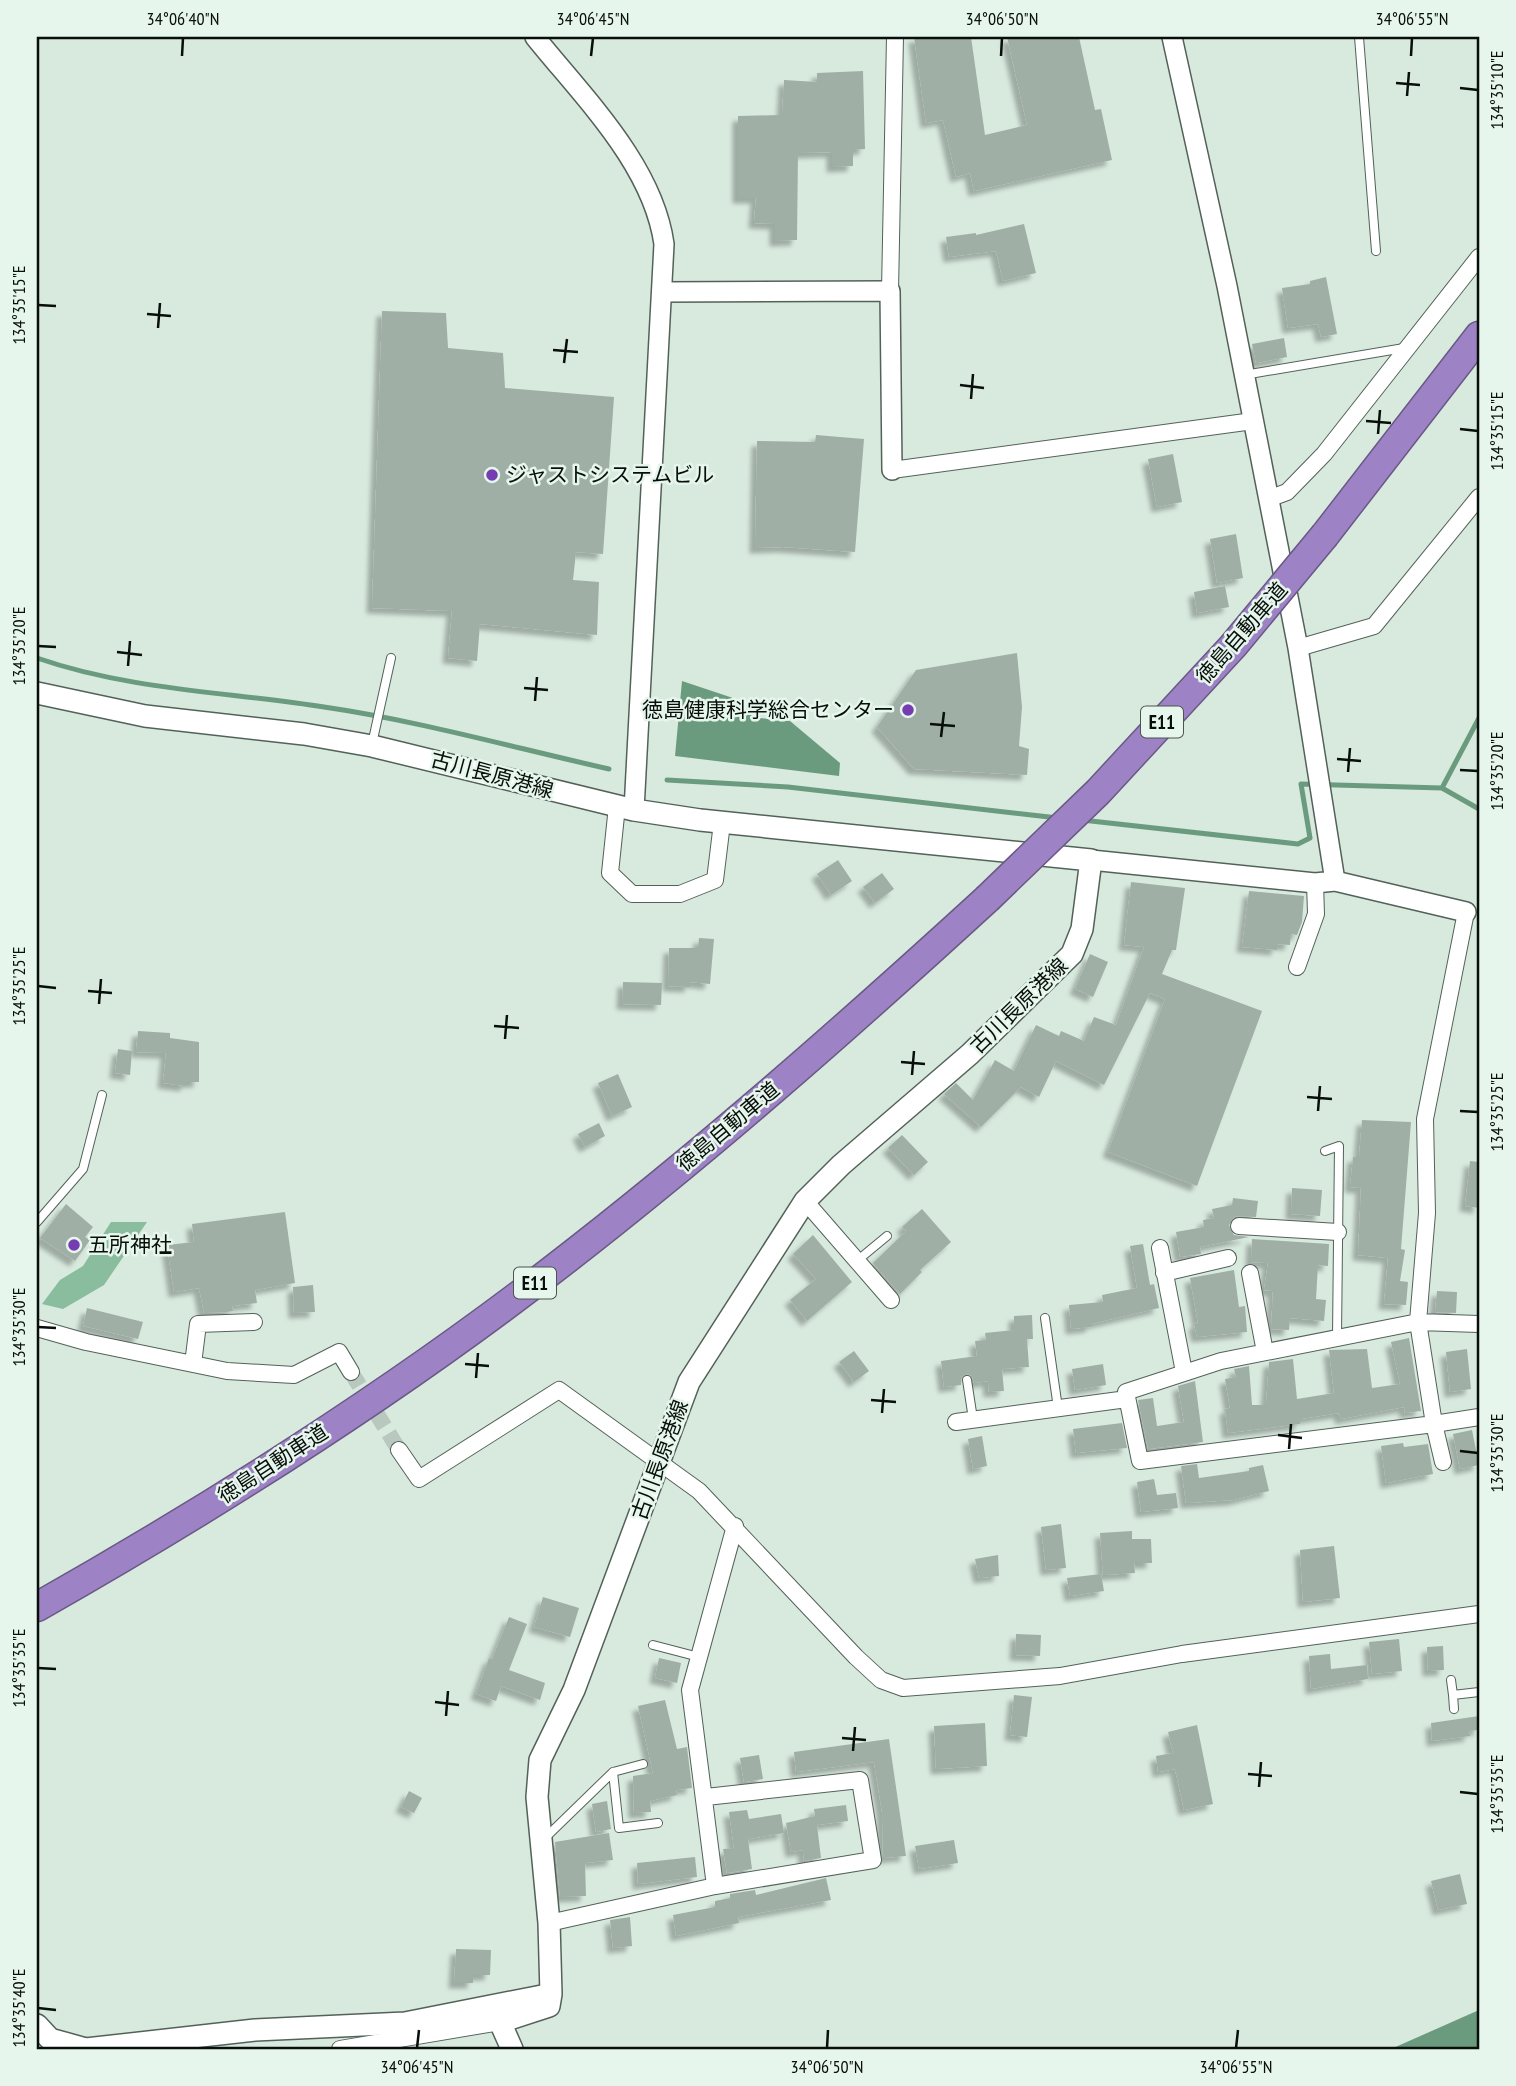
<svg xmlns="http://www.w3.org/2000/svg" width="1516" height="2086" font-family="'PT Sans Narrow','Noto Sans JP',sans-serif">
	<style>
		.forest { fill: #8abc9e }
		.water { fill: #6b9b7f }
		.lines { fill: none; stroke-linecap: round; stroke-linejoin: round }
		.stream { stroke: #6b9b7f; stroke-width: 5 }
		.building { fill: #9fafa5; filter: url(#shadow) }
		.minor-tunnel { stroke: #b9c8be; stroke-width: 16; stroke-dasharray: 16 8; stroke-linecap: butt }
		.service-casing { stroke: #536259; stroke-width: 10 }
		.minor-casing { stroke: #536259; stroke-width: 18 }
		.tertiary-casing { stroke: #536259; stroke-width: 22 }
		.secondary-casing { stroke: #536259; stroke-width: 24 }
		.motorway-casing { stroke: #695984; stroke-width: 31 }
		.service { stroke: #fff; stroke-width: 8 }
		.minor { stroke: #fff; stroke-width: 16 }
		.tertiary { stroke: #fff; stroke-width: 19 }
		.secondary { stroke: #fff; stroke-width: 21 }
		.motorway { stroke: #9d82c5; stroke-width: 28 }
		.motorway-bridge-casing { stroke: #695984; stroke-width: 31; stroke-linecap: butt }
		.motorway-bridge { stroke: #9d82c5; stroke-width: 28 }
		.ticks { fill: none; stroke: #080e0a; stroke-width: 2.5 }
		.poi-dot { fill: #763db3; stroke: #e6f6ec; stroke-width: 2.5 }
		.labels { text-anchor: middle; stroke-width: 5; stroke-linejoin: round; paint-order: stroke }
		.shield { fill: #e6f6ec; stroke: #4b544e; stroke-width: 2 }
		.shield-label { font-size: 19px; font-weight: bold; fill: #080e0a }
		.poi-label { font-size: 21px; fill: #080e0a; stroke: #e6f6ec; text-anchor: start }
		.street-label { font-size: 21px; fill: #080e0a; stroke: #e6f6ec }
		.neatline { fill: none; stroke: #080e0a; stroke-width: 2.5 }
		.ticks-label { font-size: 18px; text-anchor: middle; fill: #080e0a }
	</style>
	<defs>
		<filter id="shadow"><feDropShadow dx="-5.5" dy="5.5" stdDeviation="2" flood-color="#0004"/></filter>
	</defs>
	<rect width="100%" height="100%" fill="#d8e9de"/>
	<path class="forest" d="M111,1222H147L104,1285L63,1309L42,1304L60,1280L83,1266Z"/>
	<path class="water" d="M682,681L742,701L760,718L790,721L840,763L839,776L675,756Z
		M1479,2010V2049H1391Z"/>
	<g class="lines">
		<path class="stream" d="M37,658C129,690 228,692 324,707C420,721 515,748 609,769
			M667,780L788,787L1058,818
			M1442,788L1479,718
			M1082,820L1298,844L1310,838L1301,784L1442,788L1479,809"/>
	</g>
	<path class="building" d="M914,37H971L985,135L1027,125L1007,37H1079L1095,110L1101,109L1112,160L974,191L970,173L956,177L943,120L926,123Z
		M863,71L865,149L853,150V166L832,167V152L798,153L797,240L775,241V224L754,223L756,198H738V116L782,115L784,80L817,82V73Z
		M1024,224L1036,273L1003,281L996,251L949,257L946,237L976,233V235Z
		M1326,277L1337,334L1321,337L1318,324L1288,328L1282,288L1310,284V281Z
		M382,311L446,313L448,348L503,353L505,388L614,397L603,554L576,552L573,580L599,582L597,635L480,624L477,661L448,658L452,611L372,608Z
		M1284,338L1287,357L1256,363L1252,344Z
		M816,435L864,439L855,552L783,547L755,548L757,441L815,442Z
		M1173,454L1182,502L1157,507L1148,459Z
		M1236,534L1243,578L1217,583L1210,539Z
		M1225,586L1229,607L1197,613L1194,592Z
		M1017,653L1022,707L1019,746L1029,749L1027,775L914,769L877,727L916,670Z
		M838,860L852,881L831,895L817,874Z
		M882,873L894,889L875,903L863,887Z
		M1131,882L1185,888L1176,950H1172L1162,974L1262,1011L1197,1186L1108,1152L1165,999L1150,993L1104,1085L1056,1061L1039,1097L1021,1087L981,1127L944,1094L956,1083L973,1100L995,1060L1014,1071L1036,1025L1059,1036L1061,1031L1084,1041L1094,1017L1116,1025L1144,947L1124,945Z
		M1249,891L1304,896L1302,922L1297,935L1291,934L1290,945L1277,944V950L1242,947Z
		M699,938L714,939L710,984L690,982V987L668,986L669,948H698Z
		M1090,954L1108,962L1093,997L1075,989Z
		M623,982L662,983L661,1005L622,1004Z
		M138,1031L170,1033V1038L199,1042V1082H186V1086L163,1083L166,1053L136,1052Z
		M118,1049L132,1051L130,1075L115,1073Z
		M618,1074L632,1107L612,1116L598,1083Z
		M1362,1120L1411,1122L1401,1249L1405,1250L1400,1281L1408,1282L1406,1305L1384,1304L1388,1258L1358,1255L1361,1188L1350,1187L1353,1157H1359Z
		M599,1123L605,1136L585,1147L578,1134Z
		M902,1135L928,1162L914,1175L888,1148Z
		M1470,1161L1479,1162V1208L1465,1206Z
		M1292,1188L1322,1190L1320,1216L1291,1214Z
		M1233,1198L1258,1201L1256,1217L1235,1216L1229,1225L1234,1235L1249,1237L1200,1247L1201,1254L1180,1257L1176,1232L1204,1227L1203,1220L1214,1218L1212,1209L1232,1205Z
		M66,1204L93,1227L85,1237L90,1240L75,1261L40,1238Z
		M922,1209L951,1242L920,1270L922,1272L900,1294L873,1263L906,1231L902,1227Z
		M285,1212L295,1283L255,1290L257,1303L232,1306L233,1311L226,1312L204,1313L199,1288L174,1292L167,1245L194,1242L192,1224Z
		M813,1235L852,1282L807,1321L790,1300L816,1279L793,1254Z
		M1252,1239L1329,1244L1328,1266L1318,1265L1316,1299L1326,1300L1324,1321L1290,1318L1289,1330L1271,1329L1273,1291L1264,1290L1268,1263L1251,1262Z
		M1143,1244L1150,1285L1154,1284L1159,1308L1091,1324V1327L1071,1329L1069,1305L1103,1302L1102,1295L1137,1288L1130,1246Z
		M1234,1270L1239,1307L1245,1306L1247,1332L1197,1337L1194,1324L1198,1323L1190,1278Z
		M313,1285L315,1312L294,1313L293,1287Z
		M1437,1291L1457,1292L1456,1313L1435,1312Z
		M87,1308L143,1322L138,1339L83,1326Z
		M1032,1315L1033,1339H1027L1029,1367L1002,1369L1004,1391L989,1392L988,1381L974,1383L972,1376L967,1374L961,1377V1385L944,1387L941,1361L977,1356L975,1341L986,1340L985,1333L1014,1330V1316Z
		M1409,1338L1421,1411L1405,1413L1404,1407L1341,1419L1339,1413L1300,1419V1424L1228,1433L1225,1409L1230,1408L1225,1379L1236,1377L1234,1369L1249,1366L1252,1405H1266L1269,1362L1293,1359L1297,1399L1334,1393L1329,1350L1367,1349L1372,1388L1400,1384L1391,1342Z
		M1467,1349L1471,1389L1450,1392L1446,1352Z
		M854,1351L869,1371L854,1382L839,1362Z
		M1103,1364L1106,1385L1075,1390L1072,1369Z
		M1195,1381L1203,1442L1148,1449L1138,1400L1153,1398L1157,1426L1184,1422L1178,1386Z
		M1122,1423L1127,1448L1076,1453L1073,1429Z
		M1472,1430L1479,1465L1460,1469L1453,1434Z
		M982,1436L987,1466L973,1469L968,1439Z
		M1403,1443L1404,1447L1428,1444L1433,1474L1386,1483L1381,1446Z
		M1197,1464L1199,1478L1249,1471V1468L1263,1465L1269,1491L1233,1500L1186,1503L1181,1466Z
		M1154,1479L1157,1495L1176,1493L1178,1508L1141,1512L1137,1482Z
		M1061,1524L1066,1568L1046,1570L1041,1527Z
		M1132,1531V1539H1151L1152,1563H1134L1135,1573L1103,1575L1100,1533Z
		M1334,1546L1340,1598L1303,1602L1300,1550Z
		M998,1555L999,1576L979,1578L975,1559Z
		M1101,1574L1104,1591L1070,1596L1067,1578Z
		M543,1597L579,1608L570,1637L534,1627Z
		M509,1617L527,1624L509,1670L545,1683L540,1700L501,1686L496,1701L476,1694L489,1658L492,1659Z
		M1016,1634L1041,1635L1040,1656L1015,1655Z
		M1399,1639L1402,1671L1372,1674L1369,1642Z
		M1443,1646L1444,1670L1428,1671L1427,1647Z
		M1330,1654L1331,1669L1367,1665L1368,1679L1311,1689L1309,1656Z
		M659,1658L681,1663L677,1683L655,1678Z
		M1014,1695L1032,1697L1027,1737L1010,1735Z
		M665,1700L677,1749L687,1747L692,1788L676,1790L677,1795L650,1801L651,1812L634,1813L633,1776L653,1773L638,1706Z
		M1479,1716V1730L1469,1731L1470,1736L1432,1741L1431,1723Z
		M985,1723L987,1766L936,1769L934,1726Z
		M1197,1725L1213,1804L1184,1810L1175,1769L1158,1772L1156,1756L1173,1753L1168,1732Z
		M889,1739L906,1856L883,1858L882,1812L874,1762L796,1772L794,1752Z
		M759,1755L763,1779L744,1782L740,1758Z
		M409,1791L422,1798L414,1813L401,1807Z
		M607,1801L611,1829L596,1832L592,1804Z
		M846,1805L848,1821L817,1825L821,1858L804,1861L803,1850L791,1852L786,1823L815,1816L814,1809Z
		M747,1810L749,1819L781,1814L784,1833L748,1839L752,1869L727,1873L723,1849L734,1848L729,1812Z
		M609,1833L613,1860L585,1863L586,1896L560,1897L555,1842Z
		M954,1840L958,1863L919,1869L915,1846Z
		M695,1857L697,1877L638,1884L637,1863Z
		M1460,1874L1467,1904L1438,1910L1431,1881Z
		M826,1878L831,1900L738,1917L739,1923L676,1936L673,1915L715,1907V1901L730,1898V1894L755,1890L756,1895Z
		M630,1917L632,1946L613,1948L610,1920Z
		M456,1949L491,1950L490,1975H473V1983H454Z"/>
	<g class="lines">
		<path class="minor-tunnel" d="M351,1372L399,1450"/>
		<defs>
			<path id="service" d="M1359,37L1376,251
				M1244,375L1404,348
				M372,744L391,658
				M1325,1151L1339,1146L1337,1338
				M37,1222L83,1169L102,1095
				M858,1260L887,1236
				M1045,1318L1058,1408
				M967,1380L973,1419
				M653,1645L699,1657
				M1451,1680L1453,1695L1479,1692
				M1453,1695L1454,1709
				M613,1772L643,1764
				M544,1839L613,1772L619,1828L658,1823"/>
			<path id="minor" d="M890,291L895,37
				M892,470L1253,421
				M1268,499L1287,492L1324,454L1479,257
				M1298,648L1374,626L1479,497
				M617,806L610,873L632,894H680L715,880L722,823
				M1466,912L1425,1119L1427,1213L1418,1322L1479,1324
				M1297,967L1316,914L1315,883
				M805,1201L891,1300
				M1239,1226L1338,1232
				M1160,1248L1184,1372
				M1164,1273L1228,1258
				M1250,1273L1265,1352
				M1418,1322L1434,1424L1140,1461L1126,1392L1221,1361Z
				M37,1328L86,1342L227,1371L294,1375L339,1352L351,1372
				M193,1364L198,1324L254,1322
				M956,1422L1127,1399
				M399,1450L419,1479L559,1390L699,1491L856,1657L881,1680L903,1688L1060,1676L1182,1654L1479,1614
				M1443,1462L1434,1424L1479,1417
				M715,1886L690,1690L735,1526
				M549,1923L715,1886L873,1860L860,1780L706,1797
				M340,2049L500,2022"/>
			<path id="tertiary" d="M535,37C584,98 653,165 664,244L634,810
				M1172,37L1227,286L1298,648L1335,881
				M664,292L890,291L892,470
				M1091,860L1315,883L1335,881L1466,912"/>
			<path id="secondary" d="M37,693L145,716L304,734L372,746L634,810L700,820L1091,860L1082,929L1072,954L970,1054L841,1165L805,1201L689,1382L574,1690L540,1760L537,1797L549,1923L551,1994L549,2006L500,2022L512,2049
				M37,2025L50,2039L86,2049L255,2030L405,2023L542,1996"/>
			<path id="motorway" d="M1325,535L1479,336
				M37,1607C215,1506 389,1396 551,1271C703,1154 846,1028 987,899"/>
		</defs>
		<use href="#service" class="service-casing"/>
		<use href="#minor" class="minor-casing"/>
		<use href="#tertiary" class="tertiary-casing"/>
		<use href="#secondary" class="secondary-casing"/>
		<use href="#motorway" class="motorway-casing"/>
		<use href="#service" class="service"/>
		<use href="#minor" class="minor"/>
		<use href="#tertiary" class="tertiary"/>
		<use href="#secondary" class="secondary"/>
		<use href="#motorway" class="motorway"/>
		<defs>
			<path id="motorway-bridge" d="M987,899L1098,792L1233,646L1325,535"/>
		</defs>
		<use href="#motorway-bridge" class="motorway-bridge-casing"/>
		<use href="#motorway-bridge" class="motorway-bridge"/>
	</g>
	<path class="ticks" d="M182,56L183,38M591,56L593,38M1001,56L1002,38M1411,56L1412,38M1396,83L1420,85M1460,88L1478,90M1407,96L1409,72M38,305L56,306M147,314L171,316M158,328L160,303M553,350L578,352M564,363L567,339M960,385L984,388M971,399L973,374M1366,421L1391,423M1460,429L1478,431M1378,434L1380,410M38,646L56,647M117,652L142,655M128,666L130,641M524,688L548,690M535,701L537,677M930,724L955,726M941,737L944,712M1337,759L1361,761M1460,770L1478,771M1348,772L1350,748M38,986L56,988M88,991L112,993M99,1004L101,979M494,1026L519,1028M505,1039L507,1015M901,1062L925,1064M912,1075L914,1051M1307,1097L1332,1099M1318,1111L1320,1086M1460,1111L1478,1112M38,1327L56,1328M465,1364L489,1366M476,1378L478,1353M871,1400L896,1402M882,1413L884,1389M1278,1435L1302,1438M1289,1449L1291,1424M1460,1451L1478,1453M38,1668L56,1669M435,1702L459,1705M446,1716L448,1691M842,1738L866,1740M853,1751L855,1727M1248,1774L1272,1776M1259,1787L1261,1762M1460,1792L1478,1794M38,2008L56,2010M417,2048L419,2030M827,2048L828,2030M1236,2048L1238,2030"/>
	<g class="poi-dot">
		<circle cx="492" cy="475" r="7"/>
		<circle cx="908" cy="710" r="7"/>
		<circle cx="74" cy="1245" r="7"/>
	</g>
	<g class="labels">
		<g class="shield">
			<rect x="1141" y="706.5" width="42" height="31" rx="5"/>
			<rect x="514" y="1267.5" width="42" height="31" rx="5"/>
		</g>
		<g class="shield-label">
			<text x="1162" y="729">E11</text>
			<text x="535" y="1290">E11</text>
		</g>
		<g class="poi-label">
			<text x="506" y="482">ジャストシステムビル</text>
			<text x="894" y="717" text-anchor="end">徳島健康科学総合センター</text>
			<text x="88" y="1252">五所神社</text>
		</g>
		<g class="street-label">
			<text transform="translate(1242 633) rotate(-49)" y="7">徳島自動車道</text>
			<text transform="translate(492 775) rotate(15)" y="7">古川長原港線</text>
			<text transform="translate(1019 1006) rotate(-44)" y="7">古川長原港線</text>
			<text transform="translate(728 1127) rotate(-40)" y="7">徳島自動車道</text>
			<text transform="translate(660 1460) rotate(-70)" y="7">古川長原港線</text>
			<text transform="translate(273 1464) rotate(-33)" y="7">徳島自動車道</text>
		</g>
	</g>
	<rect width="1516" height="2086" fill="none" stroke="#e6f6ec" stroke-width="77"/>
	<rect x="38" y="38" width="1440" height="2010" class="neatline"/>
	<g class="ticks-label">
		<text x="183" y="25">34°06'40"N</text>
		<text x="593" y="25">34°06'45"N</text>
		<text x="1002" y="25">34°06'50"N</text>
		<text x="1412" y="25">34°06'55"N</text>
		<text transform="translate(1497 90) rotate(-90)" y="6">134°35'10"E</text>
		<text transform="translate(19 305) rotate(-90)" y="6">134°35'15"E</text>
		<text transform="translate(1497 431) rotate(-90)" y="6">134°35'15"E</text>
		<text transform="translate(19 646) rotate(-90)" y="6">134°35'20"E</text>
		<text transform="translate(1497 771) rotate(-90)" y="6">134°35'20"E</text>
		<text transform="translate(19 986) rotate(-90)" y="6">134°35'25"E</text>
		<text transform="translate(1497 1112) rotate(-90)" y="6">134°35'25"E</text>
		<text transform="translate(19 1327) rotate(-90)" y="6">134°35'30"E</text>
		<text transform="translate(1497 1453) rotate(-90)" y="6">134°35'30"E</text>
		<text transform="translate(19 1668) rotate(-90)" y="6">134°35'35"E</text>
		<text transform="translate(1497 1794) rotate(-90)" y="6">134°35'35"E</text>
		<text transform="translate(19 2008) rotate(-90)" y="6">134°35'40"E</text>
		<text x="417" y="2073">34°06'45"N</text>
		<text x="827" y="2073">34°06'50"N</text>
		<text x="1236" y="2073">34°06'55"N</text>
	</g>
</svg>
